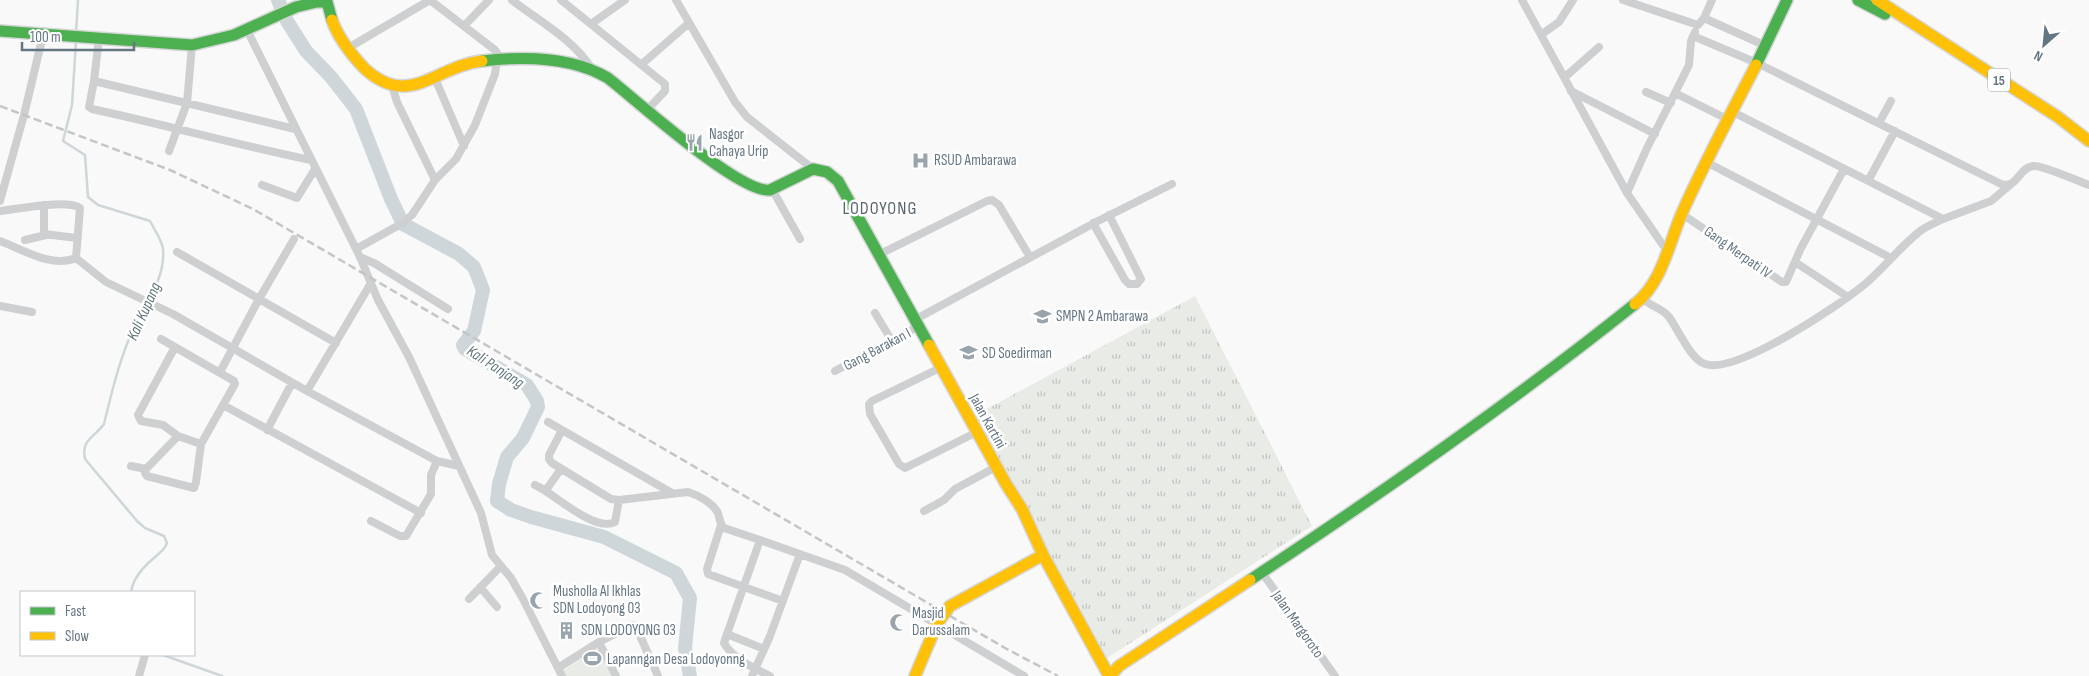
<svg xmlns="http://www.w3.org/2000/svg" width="2089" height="676" font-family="'Sofia Sans Condensed',sans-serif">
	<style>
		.grass { fill: url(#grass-tufts) }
		.garden { fill: #e8ebe6 }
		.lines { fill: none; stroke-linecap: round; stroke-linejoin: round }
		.stream { stroke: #ced6d9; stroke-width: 2.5 }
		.river { stroke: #ced6d9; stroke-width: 14 }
		.fast-casing { stroke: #d5d6d7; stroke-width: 14 }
		.slow-casing { stroke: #d5d6d7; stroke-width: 14 }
		.street { stroke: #cecfd0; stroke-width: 8 }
		.fast { stroke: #4caf50; stroke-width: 11 }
		.slow { stroke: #ffc107; stroke-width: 11 }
		.rail { stroke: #c3c5c6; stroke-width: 2.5; stroke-dasharray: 8 4; stroke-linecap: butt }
		.labels { text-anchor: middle; stroke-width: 5; stroke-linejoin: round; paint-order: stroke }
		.shield { fill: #fff; stroke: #939fa8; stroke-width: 1 }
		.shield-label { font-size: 14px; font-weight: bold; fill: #657683 }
		.poi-label { font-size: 15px; fill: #657683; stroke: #fff; text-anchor: start }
		.street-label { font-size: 15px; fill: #657683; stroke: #fff }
		.water-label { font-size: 16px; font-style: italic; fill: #60757c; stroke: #fff }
		.quarter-label { font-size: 18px; letter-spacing: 1px; fill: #57646e; stroke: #fff }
	</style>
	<defs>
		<pattern id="grass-tufts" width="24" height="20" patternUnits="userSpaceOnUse" patternTransform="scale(1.25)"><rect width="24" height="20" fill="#e8ebe6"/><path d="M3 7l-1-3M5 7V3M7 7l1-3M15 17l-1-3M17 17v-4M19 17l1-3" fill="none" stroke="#c0c3c0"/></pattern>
	</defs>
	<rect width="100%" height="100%" fill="#f9f9f9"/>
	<path class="grass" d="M1195,296L1312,526L1104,660L972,417Z"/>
	<path class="garden" d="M599,647L612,676H566L563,671Z"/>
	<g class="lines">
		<path class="stream" d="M76,33L78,0
			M76,41L72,105L63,141L85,155L88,197L98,205L150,221C154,229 162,240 163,249C166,281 141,310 129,339C118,366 111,395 104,424C94,438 81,439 85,459L137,521L145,528L164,536L167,543C165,550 159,553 154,558C143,567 133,579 131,592
			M163,655L222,676"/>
		<path class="river" d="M278,0L287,21L306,51L331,77L356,109L391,199L403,224L459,254L474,267L483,290L474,331L463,345L465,349L527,385L537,401L538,407L523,438L507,457L499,484L497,501L511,510L531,517L604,537L676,573L690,598L685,648L690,676"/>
		<defs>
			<path id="fast" d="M1858,0L1885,14
				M0,31L192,45L234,35L296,7L317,2H327L332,20
				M482,61C524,56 571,56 608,78C636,100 740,194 770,190L813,169L827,172L838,181L929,345
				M1756,65L1787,0
				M1250,580C1382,493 1511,403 1635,304"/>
			<path id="slow" d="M1877,0L2058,117L2089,141
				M332,20C338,38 351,54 364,68C409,110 435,66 482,61
				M1635,304C1662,283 1669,243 1682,213C1704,163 1731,114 1756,65
				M929,345L1006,484L1022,509L1043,555L1109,676
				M915,676L937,624L950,606L1043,555
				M1110,676L1119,666L1250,580"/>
		</defs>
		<use href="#fast" class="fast-casing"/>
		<use href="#slow" class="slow-casing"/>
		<path class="street" d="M430,0L495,50L502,60
			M512,0C540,22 572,38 592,69
			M561,0L665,84V91L648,109
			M676,0L735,102L747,117L813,169
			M1522,0L1627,193L1667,251
			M1623,0L1698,25L1704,18L1712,0
			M1704,18L1766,46
			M591,24L625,0
			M464,26L489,0
			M247,30L360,257L378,300L409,357L481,513L492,555L511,578L523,599L562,676
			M1542,34L1559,22L1573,0
			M1693,36L1757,63L2001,184C2018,189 2018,168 2033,166C2043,165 2077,181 2089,185
			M99,38L94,81L295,129
			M348,48L430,0
			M642,64L689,23
			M434,76L464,146
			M1565,77L1599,47
			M94,81L89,107L92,109C166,125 238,145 311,160
			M392,86L397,102L435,180
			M1571,91L1655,134
			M1646,92L1671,103
			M1675,93L1689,65L1691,41L1695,32
			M1733,112L1943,219L1991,201L2010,185
			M1879,123L1891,101
			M169,151L187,103L192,45
			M1708,163L1891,258
			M1868,181L1895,131
			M262,185L297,198L315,169
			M772,189L800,239
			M1627,193L1647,148L1675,93L1729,120
			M0,201L24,115L43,35
			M44,205V234L77,238
			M0,211C17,209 67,199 80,208L76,258L106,282L173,314L307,391L437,461
			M1682,214L1782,282H1786L1801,248L1844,169
			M1093,223L1125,280L1129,284H1137L1141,279L1109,215
			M25,240L46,235
			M0,241C24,250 51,268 76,258
			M356,249L401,224L412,215L435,180L456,159L475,125L495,74L497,60
			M177,252L336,343
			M880,254L987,201L992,200L999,205L1030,257
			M360,257L374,263L448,309
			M1795,262L1848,297
			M1642,297C1649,307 1662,307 1669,317C1678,329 1691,360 1705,364C1736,375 1840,305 1865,284C1884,268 1900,247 1919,232C1926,226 1935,223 1943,219
			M0,306L32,312
			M875,313L892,341
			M916,319L1098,221L1172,184
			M161,339L234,381L235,384L223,405L421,513
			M175,347L138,415L141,421L163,425L178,436L201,444L223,405
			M942,367L872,401L869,404L870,414L899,464L905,468L977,432
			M835,371L919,326
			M220,372L259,299L294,239
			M307,391L371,283
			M548,422L562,430
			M267,430L292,383
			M178,436L146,469L145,473L147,476L194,488L196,482L201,444
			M131,466L146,469
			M535,485C554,493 594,533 615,522L619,500
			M546,490L561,469
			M672,493L562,430L549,455V459L552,463L611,499L619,500L688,492C698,495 713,503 718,513C720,519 719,523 724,528L760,540
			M924,511L944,500L955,489L996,467
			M371,521L400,536H406L431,494V475L437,461L459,466
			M721,525L707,569L708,574L783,601
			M1261,571L1335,676
			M480,587L497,607
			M469,599L501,566
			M727,634L724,643C733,659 754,668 770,676
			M599,642L616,676
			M764,649L727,634L760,540L845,570L1024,676
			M558,668L599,642L633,625L637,629L658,676
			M139,676L145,655
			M752,676L770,636L800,554"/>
		<use href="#fast" class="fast"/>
		<use href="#slow" class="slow"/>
		<path class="rail" d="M0,106L170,170L253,209L1005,648L1058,676"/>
	</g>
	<defs>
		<symbol id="restaurant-bare" viewBox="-9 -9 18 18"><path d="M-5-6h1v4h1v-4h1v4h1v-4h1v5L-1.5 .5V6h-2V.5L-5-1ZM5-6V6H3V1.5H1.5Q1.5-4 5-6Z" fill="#99a4ac" stroke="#fff" stroke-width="2.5" paint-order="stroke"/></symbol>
		<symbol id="hospital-bare" viewBox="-9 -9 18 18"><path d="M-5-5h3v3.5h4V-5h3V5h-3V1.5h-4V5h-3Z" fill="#99a4ac" stroke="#fff" stroke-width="2.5" paint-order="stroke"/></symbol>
		<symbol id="school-bare" viewBox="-9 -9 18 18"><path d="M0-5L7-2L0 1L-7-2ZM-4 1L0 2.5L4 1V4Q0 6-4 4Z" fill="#99a4ac" stroke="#fff" stroke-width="2.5" paint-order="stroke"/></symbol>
		<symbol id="mosque-bare" viewBox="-9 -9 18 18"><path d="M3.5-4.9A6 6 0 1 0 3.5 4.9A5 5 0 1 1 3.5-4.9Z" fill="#99a4ac" stroke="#fff" stroke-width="2.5" paint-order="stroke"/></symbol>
		<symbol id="building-bare" viewBox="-9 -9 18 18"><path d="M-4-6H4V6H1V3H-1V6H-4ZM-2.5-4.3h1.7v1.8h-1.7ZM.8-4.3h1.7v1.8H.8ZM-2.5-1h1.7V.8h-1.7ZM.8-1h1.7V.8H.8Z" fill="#99a4ac" stroke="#fff" stroke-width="2.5" paint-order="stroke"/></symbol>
		<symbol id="stadium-bare" viewBox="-9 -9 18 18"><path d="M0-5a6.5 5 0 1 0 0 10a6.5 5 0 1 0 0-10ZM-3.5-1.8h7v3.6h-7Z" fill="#99a4ac" stroke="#fff" stroke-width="2.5" paint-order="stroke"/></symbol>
	</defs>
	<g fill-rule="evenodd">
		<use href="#restaurant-bare" x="682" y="130" width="25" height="25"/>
		<use href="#hospital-bare" x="908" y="148" width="25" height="25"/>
		<use href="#school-bare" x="1030" y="304" width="25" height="25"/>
		<use href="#school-bare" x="956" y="340" width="25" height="25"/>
		<use href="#mosque-bare" x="526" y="588" width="25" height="25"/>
		<use href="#mosque-bare" x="886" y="610" width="25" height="25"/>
		<use href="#building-bare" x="554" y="618" width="25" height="25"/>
		<use href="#stadium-bare" x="580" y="646" width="25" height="25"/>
	</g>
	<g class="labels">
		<rect class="shield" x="1988" y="68.5" width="22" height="23" rx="4"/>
		<g class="shield-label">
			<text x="1999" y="85">15</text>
		</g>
		<g class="poi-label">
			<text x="709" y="139">Nasgor<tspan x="709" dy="17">Cahaya Urip</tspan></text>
			<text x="934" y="165">RSUD Ambarawa</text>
			<text x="1056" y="321">SMPN 2 Ambarawa</text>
			<text x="982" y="358">SD Soedirman</text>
			<text x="553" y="596">Musholla Al Ikhlas<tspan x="553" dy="17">SDN Lodoyong 03</tspan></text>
			<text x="912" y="618">Masjid<tspan x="912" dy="17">Darussalam</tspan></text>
			<text x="581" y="635">SDN LODOYONG 03</text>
			<text x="607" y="664">Lapanngan Desa Lodoyonng</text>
		</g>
		<g class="street-label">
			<text transform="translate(1738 252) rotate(35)" y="5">Gang Merpati IV</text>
			<text transform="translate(877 349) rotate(-28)" y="5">Gang Barakan I</text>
			<text transform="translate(988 421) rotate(61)" y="5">Jalan Kartini</text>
			<text transform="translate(1298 624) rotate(55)" y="5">Jalan Margoroto</text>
		</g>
		<g class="water-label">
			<text transform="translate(143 311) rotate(-66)" y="6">Kali Kupang</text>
			<text transform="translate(496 366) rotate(33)" y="6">Kali Panjang</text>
		</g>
		<g class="quarter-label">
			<text x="880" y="214">LODOYONG</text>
		</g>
	</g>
	<rect x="20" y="591" width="175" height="65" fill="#ffffff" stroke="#c1c8cd"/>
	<rect x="30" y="607" width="25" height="8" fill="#4caf50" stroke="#c1c8cd"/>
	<text x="65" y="616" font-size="15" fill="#657683">Fast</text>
	<rect x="30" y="632" width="25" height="8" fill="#ffc107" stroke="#c1c8cd"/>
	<text x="65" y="641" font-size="15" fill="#657683">Slow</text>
	<g transform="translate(2044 45) rotate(207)" stroke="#ffffff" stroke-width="4" paint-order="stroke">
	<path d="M0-4L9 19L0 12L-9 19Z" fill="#657683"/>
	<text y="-8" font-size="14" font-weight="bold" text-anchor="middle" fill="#657683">N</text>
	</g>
	<path d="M22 42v8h112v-8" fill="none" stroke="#657683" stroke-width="2.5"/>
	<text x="30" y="42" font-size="15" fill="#657683" stroke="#ffffff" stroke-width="4" paint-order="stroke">100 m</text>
</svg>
